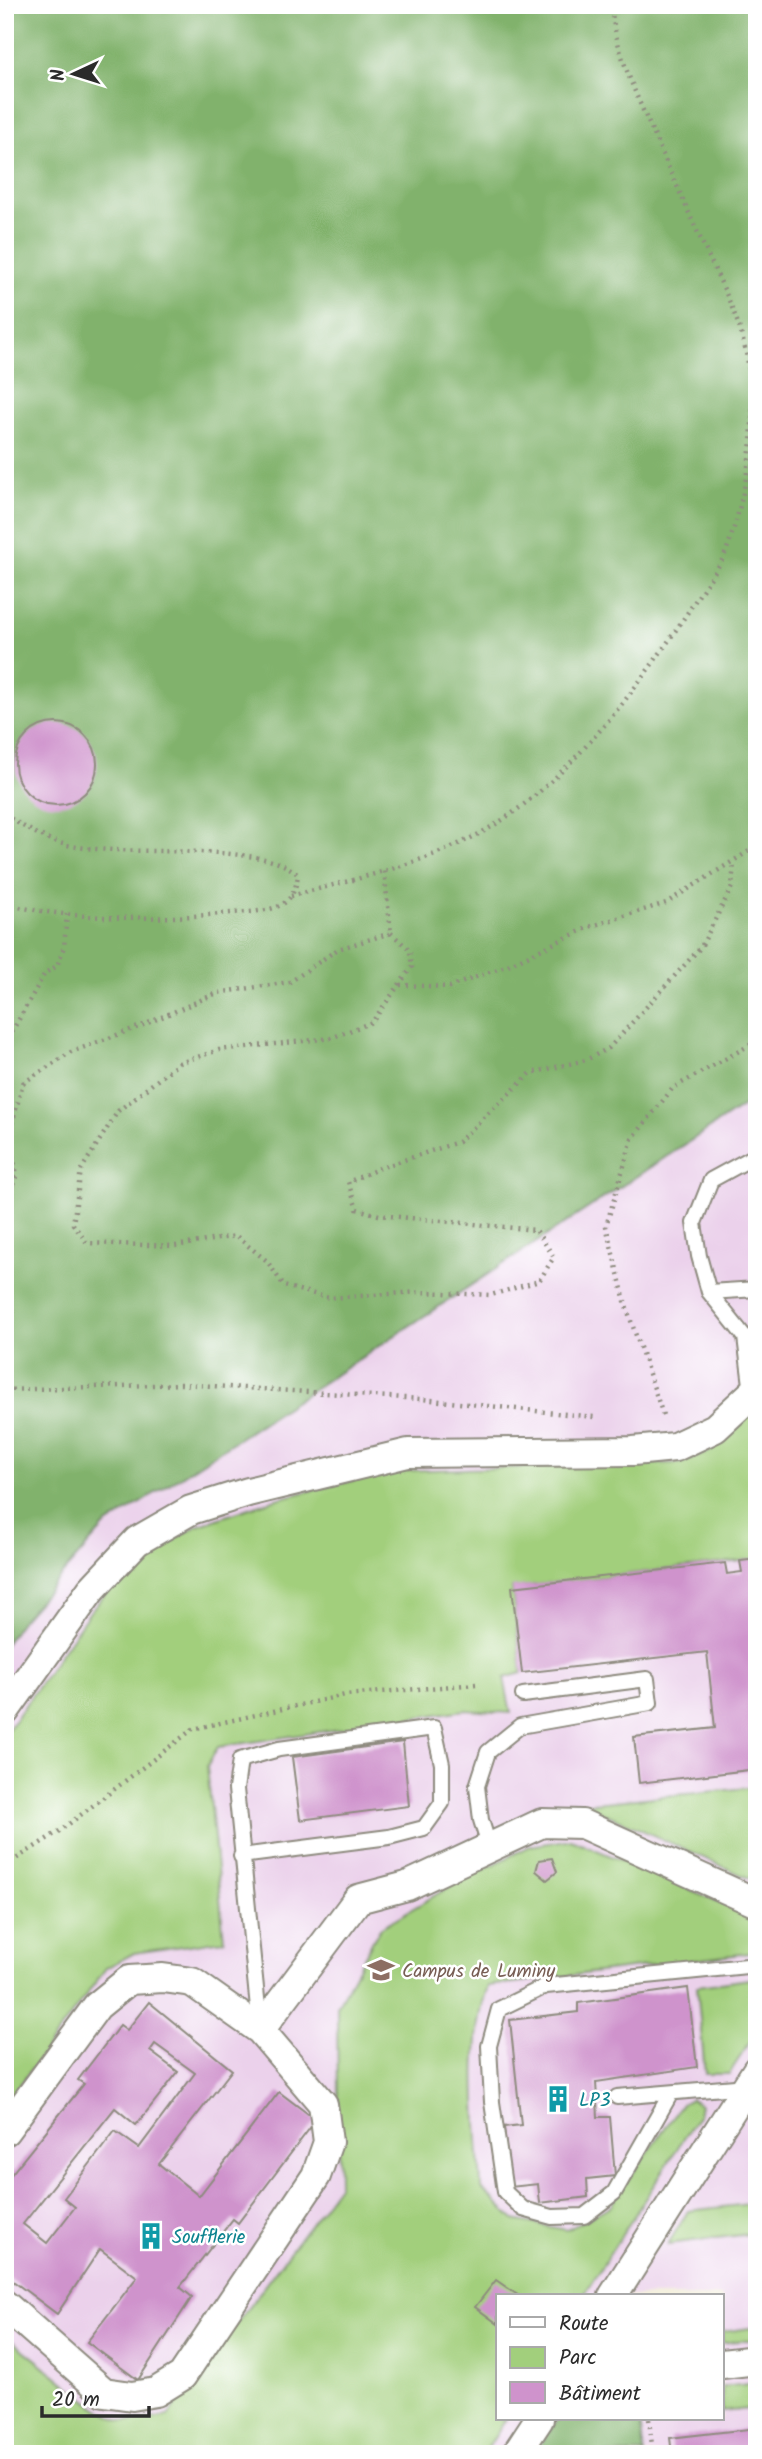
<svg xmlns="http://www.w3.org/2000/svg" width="762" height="2459" font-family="Kalam,sans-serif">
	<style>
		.built { fill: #ebd1eb; fill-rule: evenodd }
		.green { fill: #a2cf7c; stroke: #667d54; stroke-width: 2 }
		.forest { fill: #81b26c; stroke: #566e4c; stroke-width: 2 }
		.building { fill: #cf93cc; fill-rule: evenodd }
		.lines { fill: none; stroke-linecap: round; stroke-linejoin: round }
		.service-casing { stroke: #8e8b7f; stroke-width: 18 }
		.minor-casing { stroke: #8e8b7f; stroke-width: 32 }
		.path { stroke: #8e8b7f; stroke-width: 4.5; stroke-dasharray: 2 5; stroke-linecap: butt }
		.service { stroke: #fff; stroke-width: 14 }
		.minor { stroke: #fff; stroke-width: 28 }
		.labels { text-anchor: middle; stroke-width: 5; stroke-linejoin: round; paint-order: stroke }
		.education-label { font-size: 19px; fill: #785e54; stroke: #fff; text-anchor: start }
		.culture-label { font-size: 19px; fill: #0d838f; stroke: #fff; text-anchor: start }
	</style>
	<rect width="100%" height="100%" fill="#fff"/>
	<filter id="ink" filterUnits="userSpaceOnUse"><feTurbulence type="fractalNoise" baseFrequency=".0143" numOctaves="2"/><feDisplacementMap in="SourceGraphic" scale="14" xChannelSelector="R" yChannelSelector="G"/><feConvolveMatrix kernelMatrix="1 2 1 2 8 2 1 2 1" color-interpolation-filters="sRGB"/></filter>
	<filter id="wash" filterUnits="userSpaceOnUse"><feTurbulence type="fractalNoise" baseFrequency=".00686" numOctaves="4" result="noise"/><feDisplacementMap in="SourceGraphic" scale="28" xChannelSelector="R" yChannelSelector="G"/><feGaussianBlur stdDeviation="1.57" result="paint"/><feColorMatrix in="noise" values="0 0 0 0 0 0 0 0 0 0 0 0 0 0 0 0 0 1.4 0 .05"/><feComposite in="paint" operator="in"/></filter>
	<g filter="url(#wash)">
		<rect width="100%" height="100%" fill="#f0ebd3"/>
		<path class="built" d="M757,1097V2454H5V1644L22,1620L104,1527ZM498,2296H722V2419H498Z"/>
		<path class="green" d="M757,1409V1559L512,1588L522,1673L504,1678L511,1713L465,1710L218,1747L207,1766L224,1940L134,1953L106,1968L5,2105V1734L91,1610L126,1571L197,1526L276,1499L393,1471L681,1463L709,1452Z
			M757,1787V1882L584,1804Z
			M571,1839L757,1918V1952L488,1986C467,2044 478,2126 481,2188L514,2220L567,2230L610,2206L682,2104L691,2099L700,2104L698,2116L583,2296H498V2419H506L484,2454H5V2337C34,2353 100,2419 125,2421C139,2422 155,2418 168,2416L339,2185L337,2006L380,1928L451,1886L530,1846Z
			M757,1978V2031L729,2074H705L697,1986Z
			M757,2203V2233L668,2244L688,2211Z
			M757,2327V2339L722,2343V2332Z
			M757,2383V2408L722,2412V2387Z"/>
		<path class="forest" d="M5,5H757V1097L104,1527L22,1620L5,1644Z
			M558,2419H640L644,2454H533Z"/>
		<g id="blocks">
			<path class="building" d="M15 764a41 41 0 1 1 82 0a41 41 0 1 1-82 0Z
				M757,1559V1769L639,1783L634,1737L715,1728L707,1652L522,1673L512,1587L725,1563L727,1574L742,1572L740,1561Z
				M403,1742L409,1806L300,1820L292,1757Z
				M552,1858L557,1872L547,1880L536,1871L539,1860Z
				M688,1988L697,2067L596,2082L598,2117H610L615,2176L587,2179L588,2197L540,2203L538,2184L510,2187L504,2127L521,2125L510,2020L578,2012V2003Z
				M149,2002L232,2070L159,2164L199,2196L279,2092L316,2120L238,2223L233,2219L180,2287L192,2297L138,2380L87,2342L137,2277L100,2249L57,2314L5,2275V2182L84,2084L78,2080L120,2025L127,2030ZM155,2044L195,2073L139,2148L115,2131L64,2198L75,2207L47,2243L23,2224L115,2108L136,2125L178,2072L150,2051Z
				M496,2280L519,2296H498V2324L475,2307Z
				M757,2428V2454H672L670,2438Z"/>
		</g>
	</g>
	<g filter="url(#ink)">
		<use href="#blocks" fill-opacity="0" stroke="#8e8b7f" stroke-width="2"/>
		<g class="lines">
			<defs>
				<path id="service" d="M757,1155L711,1180L694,1223L699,1256L709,1292L757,1289
					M709,1292L745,1337L752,1393
					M490,1849L481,1820L477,1786L488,1752L520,1726L650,1703L647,1679L523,1695
					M241,1856L389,1837L424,1828L442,1803V1764L434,1728L279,1749L240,1760L236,1789L260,2028
					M671,2093L614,2193L584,2216L552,2217L523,2209L505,2192L492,2102L489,2046L499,2009L546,1986L757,1965
					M617,2097L747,2086"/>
				<path id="minor" d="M5,1711L91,1590L137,1541L191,1510L248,1492L408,1453L633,1451L675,1447L715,1428L757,1389
					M5,2131L97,2006L129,1980L163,1978L192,1982L260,2030L358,1899L407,1886L542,1823L582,1824L757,1903
					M613,2296L757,2070
					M5,2305L104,2392L132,2396L156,2392L182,2376L316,2176L328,2142L323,2104L260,2030
					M722,2364L757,2360
					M516,2454L539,2419"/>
			</defs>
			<use href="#service" class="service-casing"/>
			<use href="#minor" class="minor-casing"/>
			<path class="path" d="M5,815C22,826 44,839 63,844C115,859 266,839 298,875C296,888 292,900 279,906C265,912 247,912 231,913C158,920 77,921 5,904
				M291,896C352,880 416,866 473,837C562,793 644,681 697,598C706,583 721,566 727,549C751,480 762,404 741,333C733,306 719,279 707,253C688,211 669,168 650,126C633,88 615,47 611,5
				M391,933L410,950L412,967L372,1022L331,1038L219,1050L179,1063L118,1111L81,1170L73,1224L87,1243L175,1246L236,1236L267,1261L284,1286L329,1298L419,1292L491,1295L539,1281L554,1257L536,1230L379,1215L357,1209L348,1182L380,1168L458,1142L531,1073L586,1060L609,1048L701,947L732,887L734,862
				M400,985L450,987L508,965L589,927L666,903L757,846
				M5,1044L45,973L57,966L64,947L67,914
				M5,1204L17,1175L9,1136L23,1083L71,1052L141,1026L217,993L290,982L338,949L391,933L384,870
				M5,1292L14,1314L5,1323
				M5,1390L180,1384L421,1399L594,1417
				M663,1415L627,1309L606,1226L632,1139L673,1088L757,1041
				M5,1866L61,1830L193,1729L345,1695L477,1684
				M649,2419L653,2454"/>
			<use href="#service" class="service"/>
			<use href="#minor" class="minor"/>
		</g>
	</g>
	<defs>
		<symbol id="university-bare" viewBox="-9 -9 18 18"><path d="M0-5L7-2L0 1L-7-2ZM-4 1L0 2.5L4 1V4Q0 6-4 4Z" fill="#8d6e63" stroke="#fff" stroke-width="2.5" paint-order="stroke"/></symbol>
		<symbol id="building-bare" viewBox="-9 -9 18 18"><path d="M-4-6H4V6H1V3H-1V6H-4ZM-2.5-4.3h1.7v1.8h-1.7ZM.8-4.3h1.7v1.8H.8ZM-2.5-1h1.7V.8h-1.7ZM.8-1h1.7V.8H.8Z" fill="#0f9aa8" stroke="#fff" stroke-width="2.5" paint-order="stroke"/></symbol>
	</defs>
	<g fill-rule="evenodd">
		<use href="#university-bare" x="362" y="1951" width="38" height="38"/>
		<use href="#building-bare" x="539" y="2080" width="38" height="38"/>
		<use href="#building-bare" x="132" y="2217" width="38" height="38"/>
	</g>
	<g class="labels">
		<g class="education-label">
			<text x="402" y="1977">Campus de Luminy</text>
		</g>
		<g class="culture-label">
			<text x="579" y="2106">LP3</text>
			<text x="172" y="2243">Soufflerie</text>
		</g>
	</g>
	<rect width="762" height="2459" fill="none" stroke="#fff" stroke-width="28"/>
	<rect x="496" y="2294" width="228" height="126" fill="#ffffff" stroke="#aaaaaa" stroke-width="2"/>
	<rect x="510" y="2317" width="35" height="10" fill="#ffffff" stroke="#aaaaaa" stroke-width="2"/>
	<text x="559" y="2330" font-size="21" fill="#2b2b2b">Route</text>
	<rect x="510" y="2347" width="35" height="21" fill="#a2cf7c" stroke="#aaaaaa" stroke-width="2"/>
	<text x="559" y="2364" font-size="21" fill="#2b2b2b">Parc</text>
	<rect x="510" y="2382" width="35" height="21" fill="#cf93cc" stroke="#aaaaaa" stroke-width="2"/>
	<text x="559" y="2400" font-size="21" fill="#2b2b2b">Bâtiment</text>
	<g transform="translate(74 74) rotate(266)" stroke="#ffffff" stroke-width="5" paint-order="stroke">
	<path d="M0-5L12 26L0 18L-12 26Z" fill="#2b2b2b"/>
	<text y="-10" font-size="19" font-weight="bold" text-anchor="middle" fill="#2b2b2b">N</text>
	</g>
	<path d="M42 2406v10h107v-10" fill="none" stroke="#2b2b2b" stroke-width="3.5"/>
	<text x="52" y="2406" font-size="21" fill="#2b2b2b" stroke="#ffffff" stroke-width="5" paint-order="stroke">20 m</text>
</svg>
